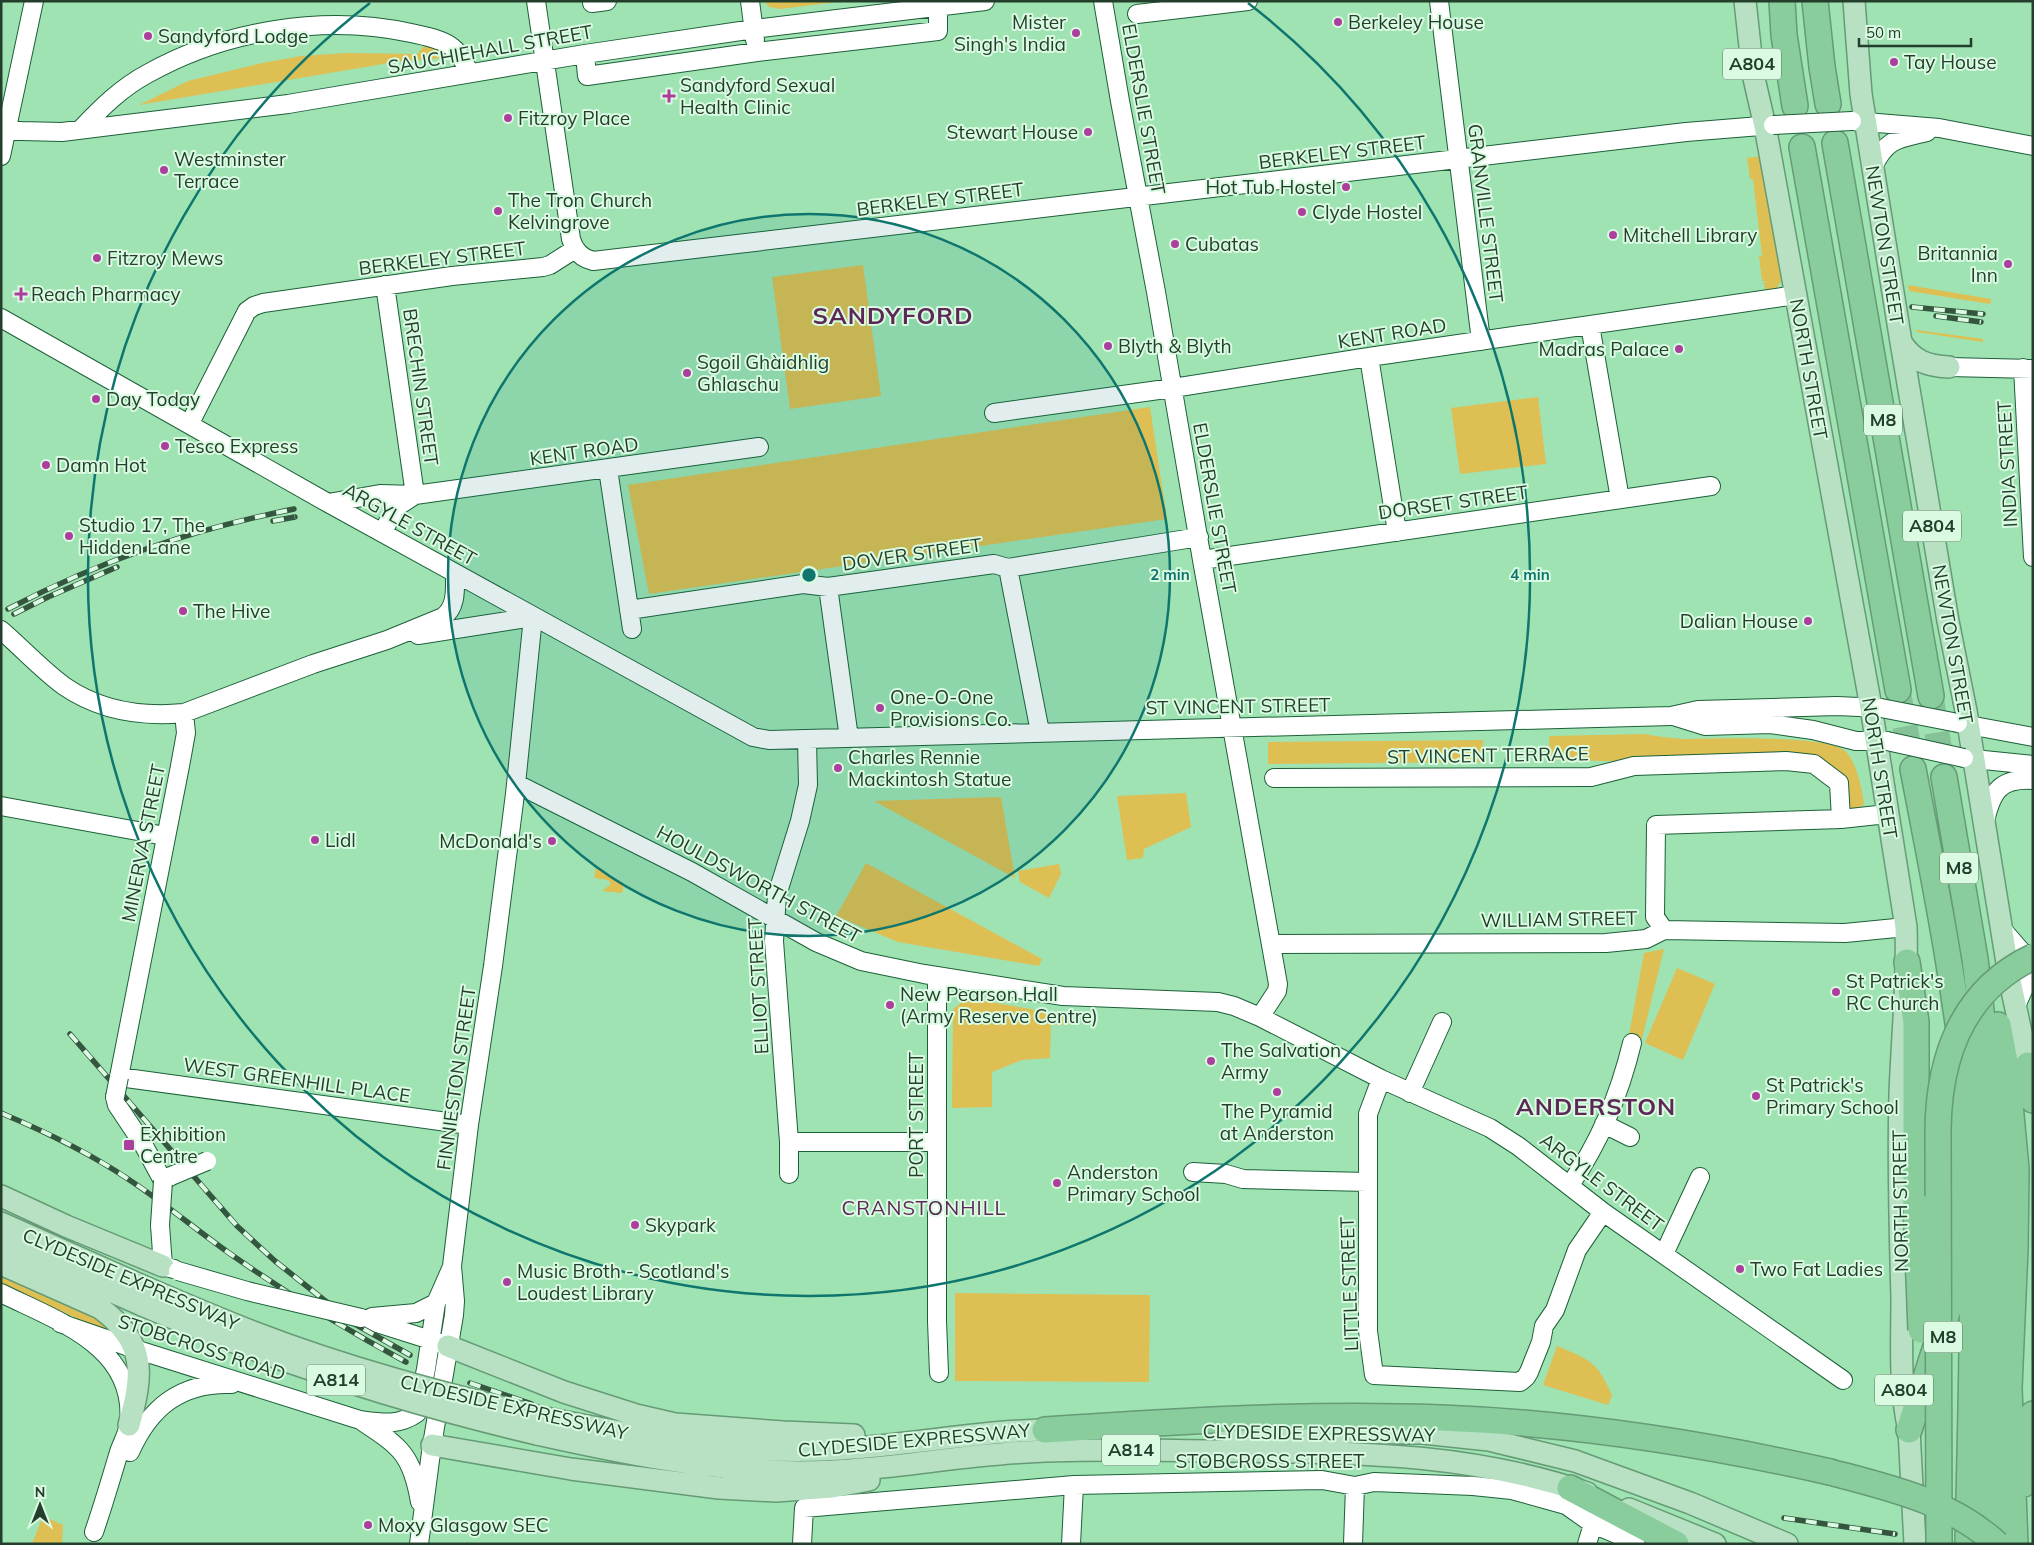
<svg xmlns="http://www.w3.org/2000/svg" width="2034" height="1545" font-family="Mulish,sans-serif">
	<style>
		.green { fill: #debf53 }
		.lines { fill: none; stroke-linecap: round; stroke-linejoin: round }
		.highway-tunnel { stroke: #86c298; stroke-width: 25; stroke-dasharray: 25 12; stroke-linecap: butt }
		.minor-casing { stroke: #1c6038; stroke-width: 20 }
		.major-casing { stroke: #659b75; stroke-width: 24 }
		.highway-casing { stroke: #659b75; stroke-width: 28 }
		.minor { stroke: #fff; stroke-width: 18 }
		.major { stroke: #b8e1c4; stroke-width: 21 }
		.highway { stroke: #89cd9d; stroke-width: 25 }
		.rail-casing { stroke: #34553e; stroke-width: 5.5 }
		.rail { stroke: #dafbe2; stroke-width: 4; stroke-dasharray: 11; stroke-linecap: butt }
		.minor-bridge-casing { stroke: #1c6038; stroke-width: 20; stroke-linecap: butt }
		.major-bridge-casing { stroke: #659b75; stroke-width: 24; stroke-linecap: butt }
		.highway-bridge-casing { stroke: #659b75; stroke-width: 28; stroke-linecap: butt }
		.minor-bridge { stroke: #fff; stroke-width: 18 }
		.major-bridge { stroke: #b8e1c4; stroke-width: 21 }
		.highway-bridge { stroke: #89cd9d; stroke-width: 25 }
		.ring { fill: none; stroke: #0f766e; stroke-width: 2.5 }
		.poi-dot { fill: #ac3f9e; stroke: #dafbe2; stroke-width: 2 }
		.labels { text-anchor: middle; stroke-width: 4; stroke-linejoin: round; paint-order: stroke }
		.shield { fill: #dafbe2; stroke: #5a7763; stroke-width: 1 }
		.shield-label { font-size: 18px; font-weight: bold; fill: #233f2c }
		.poi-label { font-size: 19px; fill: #233f2c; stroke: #dafbe2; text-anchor: start }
		.street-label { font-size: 19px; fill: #233f2c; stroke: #dafbe2 }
		.neighbourhood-label { font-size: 20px; letter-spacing: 1px; fill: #5e2856; stroke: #dafbe2 }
		.district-label { font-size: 24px; font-weight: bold; letter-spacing: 1px; fill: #5e2856; stroke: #dafbe2 }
		.centre { fill: #0f766e; stroke: #dafbe2; stroke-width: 2.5 }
		.ring-label { font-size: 15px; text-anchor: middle; font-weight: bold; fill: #0f766e; stroke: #dafbe2; stroke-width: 4; stroke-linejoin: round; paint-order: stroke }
	</style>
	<rect width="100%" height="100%" fill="#9fe3b3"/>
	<path class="green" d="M764,1H844L781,9L769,7Z
		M427,43L447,53L443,58L395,62L139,105L188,81L262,63L301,56L347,53L417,54Z
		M1762,156L1782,279L1777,288L1767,292L1763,283L1766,282V281H1762L1759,256H1762L1753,179H1750L1747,158Z
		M863,265L881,396L790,409L772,277Z
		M1908,285L1991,299L1990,304L1909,291Z
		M1916,330L1983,339V342L1917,332Z
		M1538,397L1546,464L1460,474L1451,408Z
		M1150,407L1167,519L649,594L628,485Z
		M1644,734C1656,736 1669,738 1682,739C1712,739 1825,734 1845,751C1856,760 1862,789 1864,804L1859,809L1847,811L1824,765L1550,760L1549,736Z
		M1483,740L1484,762L1268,764V742Z
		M1186,793L1191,827L1144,849L1143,858L1127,860L1117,796Z
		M1001,797L1015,878L874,801Z
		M866,863L1042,959L1039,966L898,942L836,916Z
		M1059,864L1061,874L1049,898L1020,882L1018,871Z
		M596,867L624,884L622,893L602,891L611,884L608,880L594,878Z
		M1664,949L1642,1039L1629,1035L1644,953Z
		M1677,968L1715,984L1683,1060L1645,1043Z
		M963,997L1069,1016V1025H1051L1050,1058L1022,1060L992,1072V1107L952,1108L953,1009L960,1004Z
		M1,1271L107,1319L119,1335L78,1319L1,1283Z
		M955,1293L1150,1295L1149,1382L955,1381Z
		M1557,1346C1590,1360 1597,1361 1612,1395L1608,1405L1543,1385Z
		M43,1516L63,1525L62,1544H32Z"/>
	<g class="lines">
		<path class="highway-tunnel" d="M1898,690L1913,769
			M1931,696L1944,777"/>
		<defs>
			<path id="minor" d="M536,1L571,239C574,250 581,258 593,261L1686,132L1773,125
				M750,1L755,40
				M1103,1L1120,101L1156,292L1202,560L1278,984L1277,991L1260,1017
				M1439,1L1481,341
				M592,3L607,1
				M1137,14L1248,1
				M585,54L587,76L757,52L938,31V7
				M1853,121L1939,128L2033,146
				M1,129L21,131L62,132L288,104L585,54L754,29L985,1
				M81,129C101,108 121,88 147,74C225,30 324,14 411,33C424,36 443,39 453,48C460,53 465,65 470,73
				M1,156L34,1
				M1873,167C1887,138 1898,139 1927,132
				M385,285L415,495
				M1,318L328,503L753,737L769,740L1671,716L1698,710L1837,706L1881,708
				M1590,325L1620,499
				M1369,357L1397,532
				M1949,367L2033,369
				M2023,368L2033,557
				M994,413L1173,388L1369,357L1796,295
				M190,423L247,311L254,306L263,303L452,276L543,267L550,265L575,249
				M608,469L632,629
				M328,503L380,494L415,495L759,447
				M383,532L395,508L415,495
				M1202,560L1711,486
				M1008,568L1040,732
				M828,587L849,738
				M629,610L803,584L828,587L994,564L1008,568L1199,537
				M1,630C22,648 42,670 64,686C100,711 142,717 184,713L313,664L387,640L443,617C457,607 455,589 455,573
				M418,635L533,617
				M184,713L186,733L180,766L119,1077L469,1125
				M1673,716L1705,726L1770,724L1813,730L1856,741H1887
				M1958,723L2033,737
				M1964,758L2033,765
				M1274,778L1591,777L1634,766L1786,761L1814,764L1839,783L1841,819
				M517,784L692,872L816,942L861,961L924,974L1063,996L1218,1002L1234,1006L1260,1017L1381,1079L1490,1128L1518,1146L1603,1212L1843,1380
				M1,806L165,836
				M1985,821C1992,791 2000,778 2033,780
				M2002,929L2022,952L2033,957
				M1664,930L1655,917L1656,825L1841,819L1887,814
				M1271,944L1606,943L1646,939L1664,930L1845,933L1906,927
				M937,976V1321L939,1373
				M2016,1006L2024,988L2033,978
				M1381,1079L1368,1114V1331L1374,1375L1520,1382L1526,1377L1529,1372L1541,1342L1544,1326L1555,1310L1577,1250L1603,1212
				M1410,1093L1442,1022
				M115,1097L117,1105L143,1144L163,1181L171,1176
				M1604,1124L1630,1137
				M789,1142H937
				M1193,1172L1226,1174L1243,1179L1368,1182
				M789,1174V1142L774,941L777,895L800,821L808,785L807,740
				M1570,1185C1599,1143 1620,1093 1632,1043
				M160,1225L163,1266L174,1269
				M1664,1254L1700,1177
				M1,1293C57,1321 137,1346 129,1424C128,1433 122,1443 119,1452C111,1479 103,1506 94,1532
				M372,1317L416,1313L436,1303
				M361,1318L440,1343
				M60,1323L135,1349L360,1420C382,1423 399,1426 417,1413L426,1369L436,1303L451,1269
				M363,1422C401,1447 412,1455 420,1502
				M130,1452C150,1407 181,1382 232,1384
				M419,1544L432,1445L454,1315L455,1301L452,1266L469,1125L493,966L515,794L533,617
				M802,1544L804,1508L1074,1485L1322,1480L1355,1486L1374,1482L1473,1486L1512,1490L1566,1505L1593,1524L1635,1542
				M1071,1544L1074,1485
				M1353,1544L1355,1486
				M1587,1544L1593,1524"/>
			<path id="major" d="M1745,1L1753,74L1765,126L1871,707L1906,927C1908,983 1902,1038 1900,1094C1898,1161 1900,1230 1902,1298C1902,1341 1899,1387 1909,1430L1915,1544
				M1854,1L1861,94L1901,342L1948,621L1966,711L2010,981L2028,1065L2033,1077
				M1901,342C1913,361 1927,366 1949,367
				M1,1196L66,1226L163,1266
				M1,1223L147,1288
				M1,1243L142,1305
				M1,1264L100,1308C147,1342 143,1374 129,1425
				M448,1346L564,1392L636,1415L675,1424L783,1432L854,1435
				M541,1417C642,1437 738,1456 841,1449C914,1445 987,1429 1060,1430
				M1228,1431L1423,1433L1489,1440L1575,1461L1690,1503L1787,1544
				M537,1434C622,1453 712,1471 800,1472C876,1472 951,1456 1027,1452C1098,1448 1169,1451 1240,1451C1361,1453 1471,1453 1587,1493
				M432,1445L571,1469L719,1488L776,1491L832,1487L869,1480
				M1629,1509L1715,1544"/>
			<path id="highway" d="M1782,1L1784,35L1795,106
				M1815,1L1822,67L1828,104
				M1835,143L1931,696
				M1802,147L1898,690
				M1913,769C1934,878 1956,987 1967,1098C1972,1143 1972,1189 1972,1234C1974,1338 1970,1441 1968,1544
				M1944,777L1975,959L1989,1079L1993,1180L1991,1544
				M1907,962L1916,1022V1205
				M1998,1025L2007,1072L2016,1169L2015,1249L2009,1388L2015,1544
				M2028,1065L2033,1100
				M1045,1430C1177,1421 1309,1413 1441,1418C1572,1423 1702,1443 1830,1472
				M1909,1430L1950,1303L1954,1197L1950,1099
				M2024,1484L2033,1414
				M1570,1488L1676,1544"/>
		</defs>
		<use href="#minor" class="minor-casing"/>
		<use href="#major" class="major-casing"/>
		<use href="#highway" class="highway-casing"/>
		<use href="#minor" class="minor"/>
		<use href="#major" class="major"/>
		<use href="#highway" class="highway"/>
		<defs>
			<path id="rail" d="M1912,307L1983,314
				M1936,316L1981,322
				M273,521L295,517
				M8,609C102,560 190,530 294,509
				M14,614L48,597L117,567
				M70,1034L237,1226L275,1261L353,1323L410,1355
				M1,1113C46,1132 88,1152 128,1179C163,1202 195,1229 229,1253C286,1293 345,1329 406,1362
				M470,1383L532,1404
				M467,1391L529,1412
				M1784,1518L1895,1534"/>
		</defs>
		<use href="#rail" class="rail-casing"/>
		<use href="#rail" class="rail"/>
		<defs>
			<path id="minor-bridge" d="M1773,125L1852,121
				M1881,708L1958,723
				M1887,741L1964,758
				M115,1097L119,1077
				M171,1176L207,1161
				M160,1225L163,1181
				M178,1271L247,1291L361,1318"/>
			<path id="major-bridge" d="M147,1288C182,1303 217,1318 253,1332C346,1368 444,1394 541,1417
				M142,1305C271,1360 400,1402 537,1434"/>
			<path id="highway-bridge" d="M1916,1205L1921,1330
				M1830,1472C1890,1488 1950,1501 1997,1544
				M1939,1544L1938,1129C1939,1057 1963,990 2033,957"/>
		</defs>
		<use href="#minor-bridge" class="minor-bridge-casing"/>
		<use href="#major-bridge" class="major-bridge-casing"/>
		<use href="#highway-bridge" class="highway-bridge-casing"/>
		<use href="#minor-bridge" class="minor-bridge"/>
		<use href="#major-bridge" class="major-bridge"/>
		<use href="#highway-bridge" class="highway-bridge"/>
	</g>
	<circle cx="809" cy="575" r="361" fill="#0f766e" fill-opacity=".12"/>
	<g class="ring">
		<circle cx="809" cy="575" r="361"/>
		<path d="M1248 3A721 721 0 1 1 370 3"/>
	</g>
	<g class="poi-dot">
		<circle cx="1338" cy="22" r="5"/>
		<circle cx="1076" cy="33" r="5"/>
		<circle cx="148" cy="36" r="5"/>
		<circle cx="1894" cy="62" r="5"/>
		<path d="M666.5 88.5h5v5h5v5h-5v5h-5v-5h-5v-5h5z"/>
		<circle cx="508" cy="118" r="5"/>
		<circle cx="1088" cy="132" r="5"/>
		<circle cx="164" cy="170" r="5"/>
		<circle cx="1346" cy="187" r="5"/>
		<circle cx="498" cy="211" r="5"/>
		<circle cx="1302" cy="212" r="5"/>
		<circle cx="1613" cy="235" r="5"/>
		<circle cx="1175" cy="244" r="5"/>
		<circle cx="97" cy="258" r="5"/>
		<circle cx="2008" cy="264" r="5"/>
		<path d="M18.5 286.5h5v5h5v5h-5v5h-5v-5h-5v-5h5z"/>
		<circle cx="1108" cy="346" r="5"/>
		<circle cx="1679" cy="349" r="5"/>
		<circle cx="687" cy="373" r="5"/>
		<circle cx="96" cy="399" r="5"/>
		<circle cx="165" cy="446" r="5"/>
		<circle cx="46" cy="465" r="5"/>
		<circle cx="69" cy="536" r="5"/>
		<circle cx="183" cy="611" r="5"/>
		<circle cx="1808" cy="621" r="5"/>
		<circle cx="880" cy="708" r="5"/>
		<circle cx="838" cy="768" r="5"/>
		<circle cx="315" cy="840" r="5"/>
		<circle cx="552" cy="841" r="5"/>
		<circle cx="1836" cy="992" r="5"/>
		<circle cx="890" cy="1005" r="5"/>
		<circle cx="1211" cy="1061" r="5"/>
		<circle cx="1277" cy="1092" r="5"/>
		<circle cx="1756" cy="1096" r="5"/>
		<rect x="123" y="1139" width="12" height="12" rx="2.5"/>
		<circle cx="1057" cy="1183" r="5"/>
		<circle cx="635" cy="1225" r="5"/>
		<circle cx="1740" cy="1269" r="5"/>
		<circle cx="507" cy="1282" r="5"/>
		<circle cx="368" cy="1525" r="5"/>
	</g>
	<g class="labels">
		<g class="shield">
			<rect x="1723" y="48.5" width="58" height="31" rx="4"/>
			<rect x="1864" y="404.5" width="38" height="31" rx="4"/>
			<rect x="1903" y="510.5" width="58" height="31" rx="4"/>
			<rect x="1940" y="852.5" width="38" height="31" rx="4"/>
			<rect x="1924" y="1321.5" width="38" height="31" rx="4"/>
			<rect x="307" y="1364.5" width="58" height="31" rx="4"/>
			<rect x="1875" y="1374.5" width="58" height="31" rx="4"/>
			<rect x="1102" y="1434.5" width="58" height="31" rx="4"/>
		</g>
		<g class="shield-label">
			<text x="1752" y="70">A804</text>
			<text x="1883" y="426">M8</text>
			<text x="1932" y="532">A804</text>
			<text x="1959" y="874">M8</text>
			<text x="1943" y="1343">M8</text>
			<text x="336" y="1386">A814</text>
			<text x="1904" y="1396">A804</text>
			<text x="1131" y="1456">A814</text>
		</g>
		<g class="poi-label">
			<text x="1066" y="29" text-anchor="end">Mister<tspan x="1066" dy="22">Singh's India</tspan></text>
			<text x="1348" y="29">Berkeley House</text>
			<text x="158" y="43">Sandyford Lodge</text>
			<text x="1904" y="69">Tay House</text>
			<text x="680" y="92">Sandyford Sexual<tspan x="680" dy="22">Health Clinic</tspan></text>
			<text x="518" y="125">Fitzroy Place</text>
			<text x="1078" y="139" text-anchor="end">Stewart House</text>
			<text x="174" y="166">Westminster<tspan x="174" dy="22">Terrace</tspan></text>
			<text x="1336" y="194" text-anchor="end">Hot Tub Hostel</text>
			<text x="508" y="207">The Tron Church<tspan x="508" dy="22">Kelvingrove</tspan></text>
			<text x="1312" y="219">Clyde Hostel</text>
			<text x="1623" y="242">Mitchell Library</text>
			<text x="1185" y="251">Cubatas</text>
			<text x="1998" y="260" text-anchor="end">Britannia<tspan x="1998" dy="22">Inn</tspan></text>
			<text x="107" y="265">Fitzroy Mews</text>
			<text x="31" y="301">Reach Pharmacy</text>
			<text x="1118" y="353">Blyth &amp; Blyth</text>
			<text x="1669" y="356" text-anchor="end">Madras Palace</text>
			<text x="697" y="369">Sgoil Ghàidhlig<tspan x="697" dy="22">Ghlaschu</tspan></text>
			<text x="106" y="406">Day Today</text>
			<text x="175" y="453">Tesco Express</text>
			<text x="56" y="472">Damn Hot</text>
			<text x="79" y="532">Studio 17, The<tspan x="79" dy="22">Hidden Lane</tspan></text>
			<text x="193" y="618">The Hive</text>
			<text x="1798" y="628" text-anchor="end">Dalian House</text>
			<text x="890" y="704">One-O-One<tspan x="890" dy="22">Provisions Co.</tspan></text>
			<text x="848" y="764">Charles Rennie<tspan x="848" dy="22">Mackintosh Statue</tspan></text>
			<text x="325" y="847">Lidl</text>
			<text x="542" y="848" text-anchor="end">McDonald's</text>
			<text x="1846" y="988">St Patrick's<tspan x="1846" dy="22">RC Church</tspan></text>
			<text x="900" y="1001">New Pearson Hall<tspan x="900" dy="22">(Army Reserve Centre)</tspan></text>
			<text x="1221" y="1057">The Salvation<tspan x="1221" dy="22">Army</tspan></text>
			<text x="1766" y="1092">St Patrick's<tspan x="1766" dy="22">Primary School</tspan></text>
			<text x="1277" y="1118" text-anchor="middle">The Pyramid<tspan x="1277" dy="22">at Anderston</tspan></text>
			<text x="140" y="1141">Exhibition<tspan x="140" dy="22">Centre</tspan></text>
			<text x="1067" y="1179">Anderston<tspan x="1067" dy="22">Primary School</tspan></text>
			<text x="645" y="1232">Skypark</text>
			<text x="1750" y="1276">Two Fat Ladies</text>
			<text x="517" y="1278">Music Broth - Scotland's<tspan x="517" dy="22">Loudest Library</tspan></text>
			<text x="378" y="1532">Moxy Glasgow SEC</text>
		</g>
		<g class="street-label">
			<text transform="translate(490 49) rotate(-10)" y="7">SAUCHIEHALL STREET</text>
			<text transform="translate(1144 109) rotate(80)" y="7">ELDERSLIE STREET</text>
			<text transform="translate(1342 152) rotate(-7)" y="7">BERKELEY STREET</text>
			<text transform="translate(940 199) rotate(-7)" y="7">BERKELEY STREET</text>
			<text transform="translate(1486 213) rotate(83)" y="7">GRANVILLE STREET</text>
			<text transform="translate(1885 245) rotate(81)" y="7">NEWTON STREET</text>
			<text transform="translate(442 258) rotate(-7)" y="7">BERKELEY STREET</text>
			<text transform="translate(1392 333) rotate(-9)" y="7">KENT ROAD</text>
			<text transform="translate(1809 369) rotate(80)" y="7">NORTH STREET</text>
			<text transform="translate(421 387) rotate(82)" y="7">BRECHIN STREET</text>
			<text transform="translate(584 451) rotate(-8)" y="7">KENT ROAD</text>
			<text transform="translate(2007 464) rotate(-93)" y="7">INDIA STREET</text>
			<text transform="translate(1453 502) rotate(-8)" y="7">DORSET STREET</text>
			<text transform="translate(1215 508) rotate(80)" y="7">ELDERSLIE STREET</text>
			<text transform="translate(410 524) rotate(29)" y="7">ARGYLE STREET</text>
			<text transform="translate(912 554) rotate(-8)" y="7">DOVER STREET</text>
			<text transform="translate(1953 644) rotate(80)" y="7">NEWTON STREET</text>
			<text transform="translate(1238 706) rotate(-1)" y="7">ST VINCENT STREET</text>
			<text transform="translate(1488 755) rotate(-1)" y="7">ST VINCENT TERRACE</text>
			<text transform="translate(1880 768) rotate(81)" y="7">NORTH STREET</text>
			<text transform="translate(143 843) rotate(-79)" y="7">MINERVA STREET</text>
			<text transform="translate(759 884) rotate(28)" y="7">HOULDSWORTH STREET</text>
			<text transform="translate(1559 919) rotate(-1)" y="7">WILLIAM STREET</text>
			<text transform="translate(758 986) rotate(-93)" y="7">ELLIOT STREET</text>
			<text transform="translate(456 1078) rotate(-82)" y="7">FINNIESTON STREET</text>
			<text transform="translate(297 1080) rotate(8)" y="7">WEST GREENHILL PLACE</text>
			<text transform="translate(916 1115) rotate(-90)" y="7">PORT STREET</text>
			<text transform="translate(1602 1182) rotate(37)" y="7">ARGYLE STREET</text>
			<text transform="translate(1900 1201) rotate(-91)" y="7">NORTH STREET</text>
			<text transform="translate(131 1279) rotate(23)" y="7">CLYDESIDE EXPRESSWAY</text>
			<text transform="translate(1349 1284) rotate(-92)" y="7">LITTLE STREET</text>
			<text transform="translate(202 1347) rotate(18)" y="7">STOBCROSS ROAD</text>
			<text transform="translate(514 1407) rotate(13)" y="7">CLYDESIDE EXPRESSWAY</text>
			<text transform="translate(1319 1433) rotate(1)" y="7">CLYDESIDE EXPRESSWAY</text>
			<text transform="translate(914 1440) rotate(-5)" y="7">CLYDESIDE EXPRESSWAY</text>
			<text x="1270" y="1468">STOBCROSS STREET</text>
		</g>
		<g class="neighbourhood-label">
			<text x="924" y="1215">CRANSTONHILL</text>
		</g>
		<g class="district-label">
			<text x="893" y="324">SANDYFORD</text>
			<text x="1596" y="1115">ANDERSTON</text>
		</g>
	</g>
	<circle cx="809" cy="575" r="8" class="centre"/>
	<g class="ring-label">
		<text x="1170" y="580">2 min</text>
		<text x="1530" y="580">4 min</text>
	</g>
	<rect width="2034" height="1545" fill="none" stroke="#233f2c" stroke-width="5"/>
	<g transform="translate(40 1505)" stroke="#dafbe2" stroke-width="4" paint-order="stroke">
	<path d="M0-4L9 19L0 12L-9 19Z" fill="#233f2c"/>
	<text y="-8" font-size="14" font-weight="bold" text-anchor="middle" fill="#233f2c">N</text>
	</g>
	<path d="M1859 38v8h112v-8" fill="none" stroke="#233f2c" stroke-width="2.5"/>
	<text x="1866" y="38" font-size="15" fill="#233f2c" stroke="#dafbe2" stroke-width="4" paint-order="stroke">50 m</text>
</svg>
